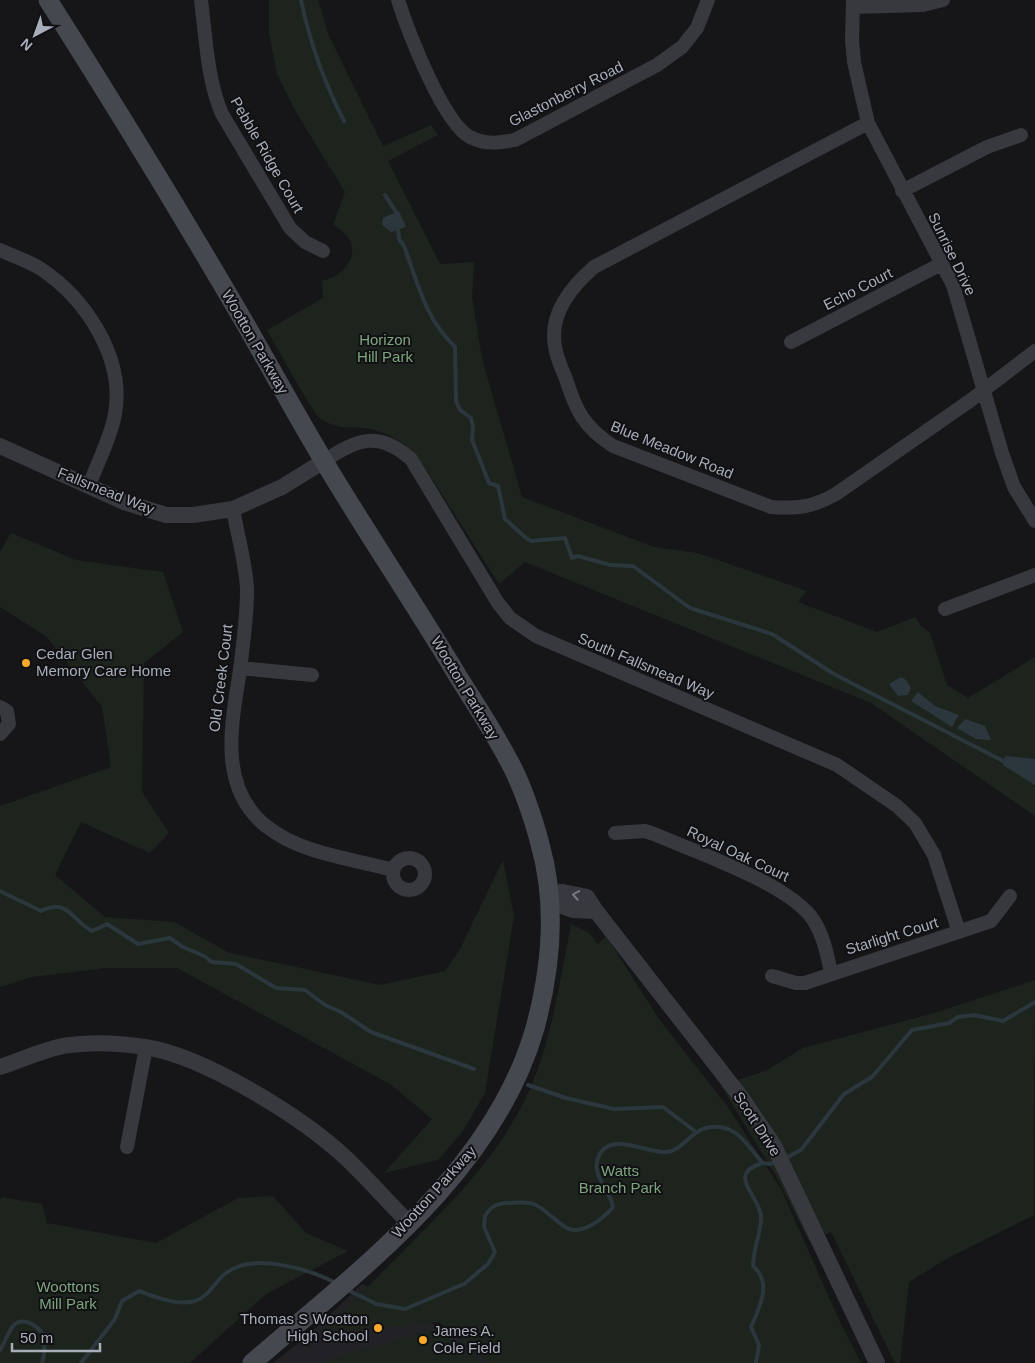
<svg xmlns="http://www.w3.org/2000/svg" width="1035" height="1363" font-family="Arial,sans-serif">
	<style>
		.built { fill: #222226 }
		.green { fill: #1c241d }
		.water { fill: #2c363d }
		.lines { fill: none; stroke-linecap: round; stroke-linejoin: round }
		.stream { stroke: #2c363d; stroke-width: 4 }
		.minor { stroke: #37393e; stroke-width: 14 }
		.tertiary { stroke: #37393e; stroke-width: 16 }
		.secondary { stroke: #45484e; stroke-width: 19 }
		.oneway { stroke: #757982 }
		.poi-dot { fill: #fca92b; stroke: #111114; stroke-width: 2 }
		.labels { text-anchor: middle; stroke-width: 4; stroke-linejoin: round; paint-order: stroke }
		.street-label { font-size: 15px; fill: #a8aeb9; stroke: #111114 }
		.park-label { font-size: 15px; fill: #7ea57e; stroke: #111114 }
		.poi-label { font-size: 15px; fill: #a8aeb9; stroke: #111114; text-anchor: start }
	</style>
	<rect width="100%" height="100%" fill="#161619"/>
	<path class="built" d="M362,1284L484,1353L490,1363H273L304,1339Z"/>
	<path class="green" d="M269,0H318L329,36L383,146L431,125L438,135L388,161L440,264L474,262L472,297L482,359L522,497L654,547L698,553L807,591L798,602L877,632L915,617L921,626L930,633L947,685L968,698L1035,657V816L871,703L525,562L499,584L416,454C400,440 383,429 362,428C345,427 337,429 321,419C313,414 275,344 267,330L323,298L322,281C341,277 361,258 348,237C344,232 338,228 333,224L345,192L296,112L277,74L269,33Z
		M11,533L76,560L163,572L183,632L144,663L142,792L169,833L150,853L81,822L55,875L105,917L174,922L230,953L380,985L445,971L459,951L503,860L514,916L485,1093L463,1131L438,1160L384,1173L432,1119L390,1084L177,968H106L32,977L0,987V806L111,767L102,707L47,637L0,607V552Z
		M571,924L589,933L598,944L606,936L659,1019L727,1106L781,1189L840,1322L861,1363H489L439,1322L318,1334C352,1302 385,1270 418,1236C461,1193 503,1149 528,1093C552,1040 560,981 571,924Z
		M1035,980L1034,1215L948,1258L909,1282L900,1363H895L831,1232L809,1241L776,1176L721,1086L767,1070L803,1048L938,1012Z
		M273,1196L306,1233L348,1251L266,1294L190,1363H0V1200L2,1197L42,1204L47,1223L156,1243L238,1198Z
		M432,1330L470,1351L480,1363H326L328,1360Z"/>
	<path class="water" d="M399,211L406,227L391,232L382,225L383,218Z
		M901,677L906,680L911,688L908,695L898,696L889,684Z
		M918,692L935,706L959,715L952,727L911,701Z
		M965,719L985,726L991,740L976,739L957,728Z
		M1005,756L1035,759V785L1003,765Z"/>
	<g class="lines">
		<path class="stream" d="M301,0C310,43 324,82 344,121
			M385,195L396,212
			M398,229L399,239L404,246C418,284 425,318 455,347L456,401L460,410L471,418L473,427L472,440L489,483L498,486L505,519L526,538L531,541L565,538L572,558L578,556L610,565L633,566L690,608L772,634L834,674L1003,761
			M0,891L41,911C69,898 71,920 92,931L107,924L138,944L170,938L183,947L204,956L212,962L236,964L276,988L305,990L325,1005L341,1012L371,1032L474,1069
			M528,1085L566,1098L614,1109L663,1107L696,1132
			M784,1159L801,1150L844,1094L872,1077L912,1030L949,1023L958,1017L974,1015L1003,1021L1035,1002
			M346,1289L376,1304L405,1309L464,1284L488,1264L495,1252L484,1227L485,1216C491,1206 496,1204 507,1203C516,1203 524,1201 534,1204C546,1209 560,1226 569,1229C584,1234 604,1218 613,1207C611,1191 591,1176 598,1158C609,1129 647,1154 667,1152C687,1150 694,1118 728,1129C743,1135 752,1152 763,1163L769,1164L777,1162
			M0,1350C5,1343 8,1331 14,1325C22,1317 35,1324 41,1332C46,1341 45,1354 42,1363
			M81,1363L115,1319L122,1301L139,1291C156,1297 177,1306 195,1301C209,1297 215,1281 226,1273C253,1252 309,1269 336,1283
			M756,1363L759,1345L751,1327C759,1308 773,1283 753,1266C753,1249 762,1230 761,1216C759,1195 725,1174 763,1163"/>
		<path class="minor" d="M201,0C206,38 207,79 222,114L290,228L305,242L323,251
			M398,0C408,31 443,123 470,137C485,145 500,143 515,140L657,65L682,47L697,28L708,0
			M853,0L852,40L854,62L868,123L953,285L1002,453L1014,487L1035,521
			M853,7L923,5L943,0
			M868,123L594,267C572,286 549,314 555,346C556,357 562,369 566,379C576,411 584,427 613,446L771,507C798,509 813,507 836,494L971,400L1035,351
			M902,191L987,147L1021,135
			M0,250C13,256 29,261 41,269C86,299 125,358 115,414C111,438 97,463 89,486
			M791,342L941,264
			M324,461C358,439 378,430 411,459L498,603L510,618L536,636L837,765L897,806L915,823L934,855L959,932
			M233,509C237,533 247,568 247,591C247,617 243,645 240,670C232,722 217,787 266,826C301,854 350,858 393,870
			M945,609L1035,575
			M240,668L312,675
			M0,707L7,711L9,724L0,734
			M615,833L645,831L654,834C696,852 792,885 814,921C824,937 827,955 831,972
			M393 874a16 16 0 1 1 32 0a16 16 0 1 1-32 0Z
			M772,976L796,983H805L991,921L1010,896
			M127,1147L146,1047"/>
		<path class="tertiary" d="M0,446L124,502L166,515H193L233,509L282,487L324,461
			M549,893L563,892L587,897L596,911L741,1097L773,1144L877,1363
			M551,902L573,910L596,911
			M0,1067C22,1060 46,1048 69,1045C94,1042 120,1043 145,1047C204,1056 302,1117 346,1158C368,1179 388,1202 409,1223"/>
		<path class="secondary" d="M48,0C116,107 182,215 246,325C271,369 296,414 322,458C366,532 415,604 459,678C476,705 494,732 509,761C521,782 534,820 540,844C557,904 551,969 535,1028C494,1172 360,1269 252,1363"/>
	</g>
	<defs><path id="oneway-chevron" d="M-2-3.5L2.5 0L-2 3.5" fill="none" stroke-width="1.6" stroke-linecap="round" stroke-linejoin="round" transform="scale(1.25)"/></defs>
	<use class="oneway" href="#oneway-chevron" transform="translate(576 895) rotate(-170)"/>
	<g class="poi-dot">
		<circle cx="26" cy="663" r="5"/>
		<circle cx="378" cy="1328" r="5"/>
		<circle cx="423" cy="1340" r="5"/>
	</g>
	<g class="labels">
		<g class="street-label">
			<text transform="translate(566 94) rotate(-27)" y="5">Glastonberry Road</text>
			<text transform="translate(267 155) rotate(60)" y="5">Pebble Ridge Court</text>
			<text transform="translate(952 254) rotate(64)" y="5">Sunrise Drive</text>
			<text transform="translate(858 289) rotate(-27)" y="5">Echo Court</text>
			<text transform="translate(255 342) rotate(60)" y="5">Wootton Parkway</text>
			<text transform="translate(672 450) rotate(22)" y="5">Blue Meadow Road</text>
			<text transform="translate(106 491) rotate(22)" y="5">Fallsmead Way</text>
			<text transform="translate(646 666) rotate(23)" y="5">South Fallsmead Way</text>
			<text transform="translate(221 678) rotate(-83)" y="5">Old Creek Court</text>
			<text transform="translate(465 688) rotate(59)" y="5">Wootton Parkway</text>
			<text transform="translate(738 854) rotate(25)" y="5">Royal Oak Court</text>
			<text transform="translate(892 936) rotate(-17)" y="5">Starlight Court</text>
			<text transform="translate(757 1124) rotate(57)" y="5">Scott Drive</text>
			<text transform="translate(434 1192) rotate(-48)" y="5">Wootton Parkway</text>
		</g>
		<g class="park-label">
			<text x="385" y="345">Horizon<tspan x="385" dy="17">Hill Park</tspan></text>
			<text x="620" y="1176">Watts<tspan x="620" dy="17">Branch Park</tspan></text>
			<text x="68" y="1292">Woottons<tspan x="68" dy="17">Mill Park</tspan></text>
		</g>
		<g class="poi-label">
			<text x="36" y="659">Cedar Glen<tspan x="36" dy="17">Memory Care Home</tspan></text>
			<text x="368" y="1324" text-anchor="end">Thomas S Wootton<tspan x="368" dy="17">High School</tspan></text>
			<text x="433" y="1336">James A.<tspan x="433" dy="17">Cole Field</tspan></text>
		</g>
	</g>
	<g transform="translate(35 35) rotate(221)" stroke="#111114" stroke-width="4" paint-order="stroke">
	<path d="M0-4L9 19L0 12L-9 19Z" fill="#a8aeb9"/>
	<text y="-8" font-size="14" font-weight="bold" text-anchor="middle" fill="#a8aeb9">N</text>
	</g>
	<path d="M12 1343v8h88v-8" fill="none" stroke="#a8aeb9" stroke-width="2.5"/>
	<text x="20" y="1343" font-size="15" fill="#a8aeb9" stroke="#111114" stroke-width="4" paint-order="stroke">50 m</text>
</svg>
